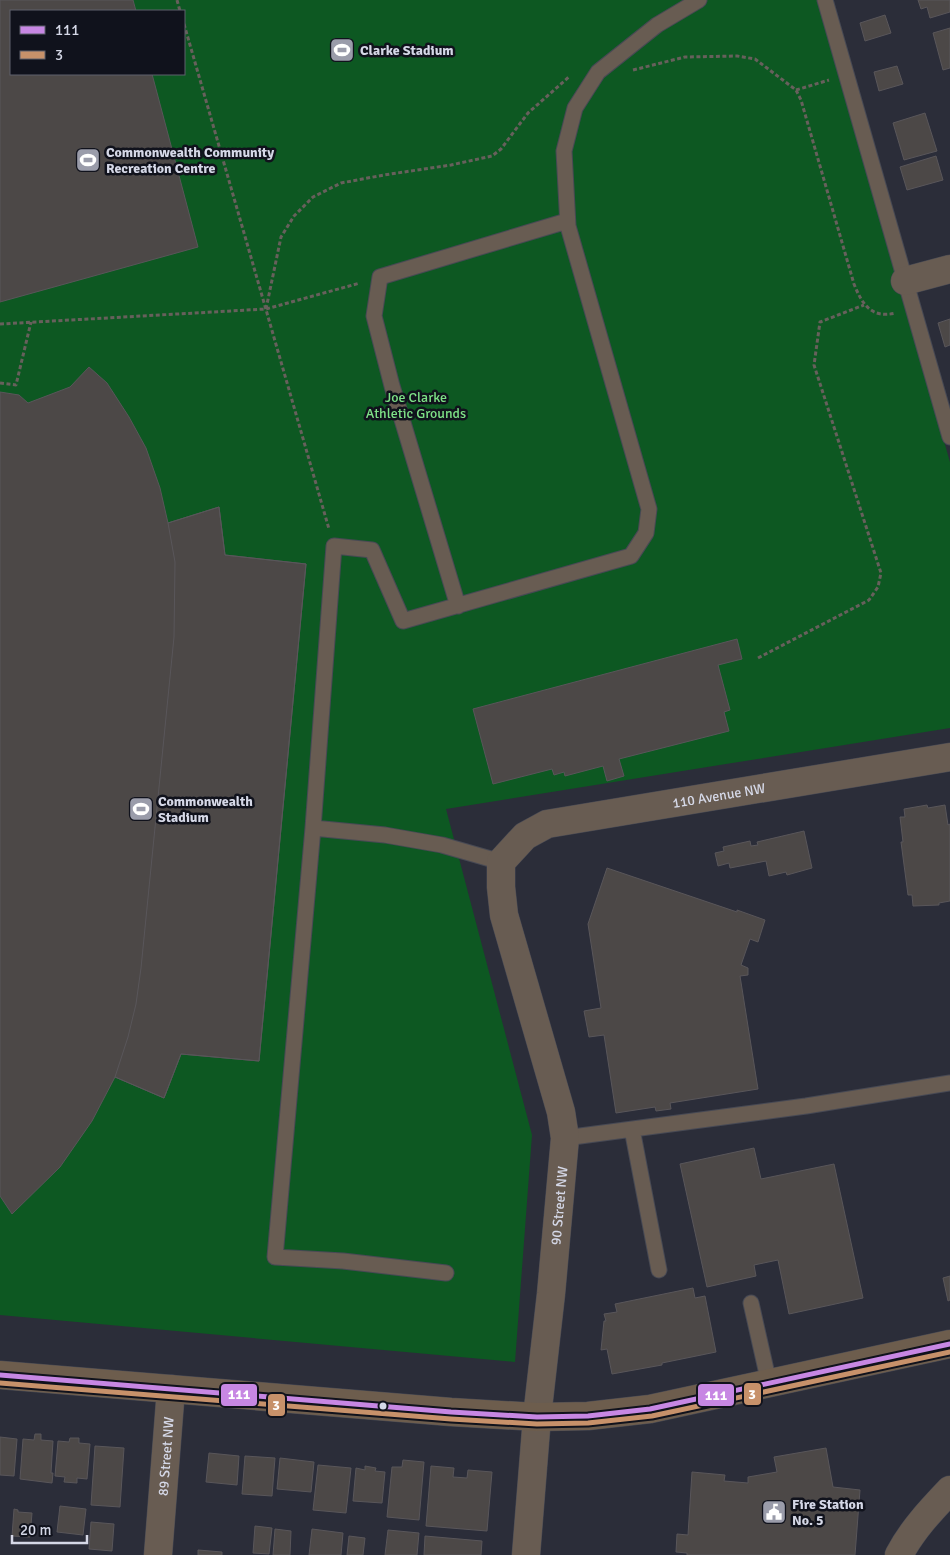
<svg xmlns="http://www.w3.org/2000/svg" width="950" height="1555" font-family="Signika,sans-serif">
	<style>
		.green { fill: #0d5822; fill-rule: evenodd }
		.building { fill: #4c4847; stroke: #59565a }
		.lines { fill: none; stroke-linecap: round; stroke-linejoin: round }
		.service-casing { stroke: #474954; stroke-width: 17 }
		.minor-casing { stroke: #474954; stroke-width: 29 }
		.secondary-casing { stroke: #474954; stroke-width: 29 }
		.path { stroke: #67605c; stroke-width: 3; stroke-dasharray: 4 2.5; stroke-linecap: butt }
		.service { stroke: #685c52; stroke-width: 15 }
		.minor { stroke: #685c52; stroke-width: 28 }
		.secondary { stroke: #6d5d4d; stroke-width: 28 }
		.bus-1-casing { stroke: #10121c; stroke-width: 9 }
		.bus-2-casing { stroke: #10121c; stroke-width: 9 }
		.bus-1 { stroke: #c787e3; stroke-width: 5 }
		.bus-2 { stroke: #c7916a; stroke-width: 5 }
		.bus-dot { fill: #d5d8e7; stroke: #10121c; stroke-width: 2 }
		.labels { text-anchor: middle; stroke-width: 5; stroke-linejoin: round; paint-order: stroke }
		.poi-label { font-size: 14px; font-weight: bold; fill: #d5d8e7; stroke: #10121c; text-anchor: start }
		.park-label { font-size: 14px; fill: #7ee287; stroke: #10121c }
		.street-label { font-size: 14px; fill: #d5d8e7; stroke: #10121c }
		.line-badge { stroke: #10121c; stroke-width: 2 }
		.badge-label { font-size: 14px; text-anchor: middle; font-weight: bold; fill: #fff }
	</style>
	<rect width="100%" height="100%" fill="#2b2d39"/>
	<path class="green" d="M0,0H817L950,462V728L446,809L532,1135L515,1362L0,1315ZM11,11H184V74H11Z"/>
	<path class="building" d="M0,0H133L136,11H11V74H152L198,247L0,302Z
		M918,0H950V12L930,18L927,7L921,9Z
		M885,15L891,33L865,41L860,23Z
		M950,28V68L943,70L933,33Z
		M897,66L903,84L879,91L874,72Z
		M925,113L937,151L904,160L893,123Z
		M936,156L943,180L907,190L900,167Z
		M950,319V345L945,347L938,323Z
		M89,367L107,383L129,417L146,448L160,488L168,523L219,507L225,555L306,564L259,1061L181,1054L164,1098L115,1077L92,1121L60,1167L12,1214L0,1196V392L19,395L28,403L70,387Z
		M219,507L225,555L306,564L259,1061L181,1054L164,1098L115,1077L128,1037L136,1004L141,968L174,637L175,562L168,523Z
		M737,639L742,659L718,665L730,710L724,712L729,731L619,759L624,776L607,781L603,766L565,776L564,772L554,775L552,769L493,784L473,709Z
		M927,805L928,808L945,805L948,825L950,824V901L939,903V905L913,906L912,895H908L901,842H903L900,817H905L904,809Z
		M804,831L812,868L787,875L786,872L769,876L766,861L730,868L729,863L718,866L715,853L724,851L723,847L750,841L751,846L758,845L757,842Z
		M607,868L737,912V910L765,920L758,942L750,939L741,965L748,968V975L740,976L758,1089L670,1103L671,1109L656,1111L655,1107L616,1113L604,1035L589,1037L584,1011L601,1008L588,924Z
		M754,1148L761,1179L834,1164L863,1298L789,1314L778,1260L754,1265L756,1276L707,1287L680,1164Z
		M950,1276V1300L948,1301L943,1278Z
		M693,1288L695,1298L705,1296L716,1352L662,1363V1365L612,1374L607,1349L601,1350L604,1321H606L604,1314L617,1312L615,1304Z
		M35,1434H41V1440L53,1441L51,1473H53L52,1483L20,1479L23,1439L34,1440Z
		M0,1437L17,1439L14,1476L0,1475Z
		M70,1438H79V1443L90,1444L87,1479L77,1478V1483L64,1482L65,1477L55,1476L58,1441L69,1442Z
		M95,1446L124,1448L120,1507L91,1505Z
		M826,1448L833,1487L860,1490L855,1555H687V1553L676,1552L677,1534L688,1535L692,1472L725,1475L724,1481L748,1483V1477L777,1472L774,1457Z
		M209,1453L239,1456L237,1485L206,1482Z
		M245,1456L275,1458L272,1496L242,1494Z
		M280,1458L314,1462L311,1492L277,1489Z
		M403,1460L424,1462L419,1520L387,1517L392,1467H402Z
		M318,1465L351,1468L346,1513L313,1510Z
		M365,1466L376,1468L375,1471L385,1472L382,1503L353,1501L356,1468L365,1470Z
		M431,1466L454,1468L453,1477L467,1478L468,1470L492,1472L487,1531L426,1526Z
		M60,1506L86,1509L83,1535L57,1532Z
		M14,1509L18,1510V1512L32,1513L30,1537L12,1536Z
		M91,1522L114,1524L112,1551L89,1549Z
		M255,1526L272,1528L269,1554L253,1553Z
		M275,1529L291,1531L290,1555H273Z
		M312,1529L343,1533L341,1555H309Z
		M388,1530L419,1533L417,1555H385Z
		M349,1536L365,1538L363,1555H347Z
		M425,1536L482,1541L481,1555H424Z
		M198,1550L222,1552V1555H198Z"/>
	<g class="lines">
		<defs>
			<path id="service" d="M825,0L950,437
				M458,606L392,386L374,316L380,277L567,221
				M313,828L385,835L442,845L501,862
				M632,1129L659,1270
				M565,1138L806,1106L950,1083
				M446,1273L343,1261L275,1257L313,828L334,546L372,550L403,621L631,556L646,533L649,509L568,226L564,151L575,108L598,72L657,25L699,0
				M751,1303L769,1383"/>
			<g id="minor">
				<path d="M905,281L950,269"/>
				<path id="s1" d="M158,1555L171,1389"/>
				<path id="s2" d="M526,1555L537,1417L551,1294L565,1138L561,1112L504,915L501,887V862L525,836L547,824L950,757"/>
				<path d="M899,1555C912,1530 931,1510 950,1490"/>
			</g>
			<path id="secondary" d="M0,1375L451,1412L537,1417L588,1416L650,1409L950,1344"/>
		</defs>
		<use href="#service" class="service-casing"/>
		<use href="#minor" class="minor-casing"/>
		<use href="#secondary" class="secondary-casing"/>
		<path class="path" d="M177,0L180,11
			M184,24L329,529
			M633,70L685,57L737,56L755,59L796,90L801,100L854,284C862,304 871,319 896,313
			M796,90L829,80
			M266,309L281,237L294,216L313,197L341,183L384,175L451,165L492,156L501,149L528,113L570,76
			M0,324L266,309L360,283
			M0,383L16,385L31,322
			M758,658L869,600L878,587L881,573L814,365L820,322L864,305"/>
		<use href="#service" class="service"/>
		<use href="#minor" class="minor"/>
		<use href="#secondary" class="secondary"/>
		<defs>
			<path id="bus-1" d="M0,1375L451,1412L537,1417L588,1416L650,1409L950,1344"/>
			<path id="bus-2" d="M0,1383L451,1419L537,1424L588,1423L652,1416L950,1352"/>
		</defs>
		<use href="#bus-1" class="bus-1-casing"/>
		<use href="#bus-2" class="bus-2-casing"/>
		<use href="#bus-1" class="bus-1"/>
		<use href="#bus-2" class="bus-2"/>
	</g>
	<defs>
		<symbol id="stadium-square" viewBox="-11 -11 22 22"><rect x="-9" y="-9" width="18" height="18" rx="4" fill="#9a9caa" stroke="#10121c"/><path d="M0-5a6.5 5 0 1 0 0 10a6.5 5 0 1 0 0-10ZM-3.5-1.8h7v3.6h-7Z" fill="#fff"/></symbol>
		<symbol id="civic-square" viewBox="-11 -11 22 22"><rect x="-9" y="-9" width="18" height="18" rx="4" fill="#9a9caa" stroke="#10121c"/><path d="M-.6-6.5H3V-4.5H.6V-3L4-1V1h2V6H-6V1h2V-1L-.6-3ZM-1.2 2.5V6h2.4V2.5Z" fill="#fff"/></symbol>
	</defs>
	<g fill-rule="evenodd">
		<use href="#stadium-square" x="328" y="36" width="28" height="28"/>
		<use href="#stadium-square" x="74" y="146" width="28" height="28"/>
		<use href="#stadium-square" x="127" y="795" width="28" height="28"/>
		<use href="#civic-square" x="760" y="1498" width="28" height="28"/>
	</g>
	<circle class="bus-dot" cx="383" cy="1406" r="4.5"/>
	<g class="labels">
		<g class="poi-label">
			<text x="360" y="55">Clarke Stadium</text>
			<text x="106" y="157">Commonwealth Community<tspan x="106" dy="16">Recreation Centre</tspan></text>
			<text x="158" y="806">Commonwealth<tspan x="158" dy="16">Stadium</tspan></text>
			<text x="792" y="1509">Fire Station<tspan x="792" dy="16">No. 5</tspan></text>
		</g>
		<g class="park-label">
			<text x="416" y="402">Joe Clarke<tspan x="416" dy="16">Athletic Grounds</tspan></text>
		</g>
		<g class="street-label">
			<text dy="5" stroke="none"><textPath href="#s2" startOffset="938">110 Avenue NW</textPath></text>
			<text dy="5" stroke="none"><textPath href="#s2" startOffset="351">90 Street NW</textPath></text>
			<text dy="5" stroke="none"><textPath href="#s1" startOffset="99">89 Street NW</textPath></text>
		</g>
	</g>
	<g class="line-badge">
		<rect x="743" y="1382" width="19" height="24" rx="5" fill="#c7916a"/>
		<rect x="220" y="1383" width="38" height="24" rx="5" fill="#c787e3"/>
		<rect x="697" y="1383" width="38" height="24" rx="5" fill="#c787e3"/>
		<rect x="267" y="1393" width="19" height="24" rx="5" fill="#c7916a"/>
	</g>
	<g class="badge-label">
		<text x="752" y="1399">3</text>
		<text x="239" y="1399">111</text>
		<text x="716" y="1400">111</text>
		<text x="276" y="1410">3</text>
	</g>
	<rect x="10" y="10" width="175" height="65" fill="#10121c" stroke="#5f616d"/>
	<rect x="20" y="26" width="25" height="8" fill="#c787e3" stroke="#5f616d"/>
	<text x="55" y="35" font-size="15" fill="#d5d8e7">111</text>
	<rect x="20" y="51" width="25" height="8" fill="#c7916a" stroke="#5f616d"/>
	<text x="55" y="60" font-size="15" fill="#d5d8e7">3</text>
	<path d="M12 1535v8h75v-8" fill="none" stroke="#d5d8e7" stroke-width="2.5"/>
	<text x="20" y="1535" font-size="15" fill="#d5d8e7" stroke="#10121c" stroke-width="4" paint-order="stroke">20 m</text>
</svg>
